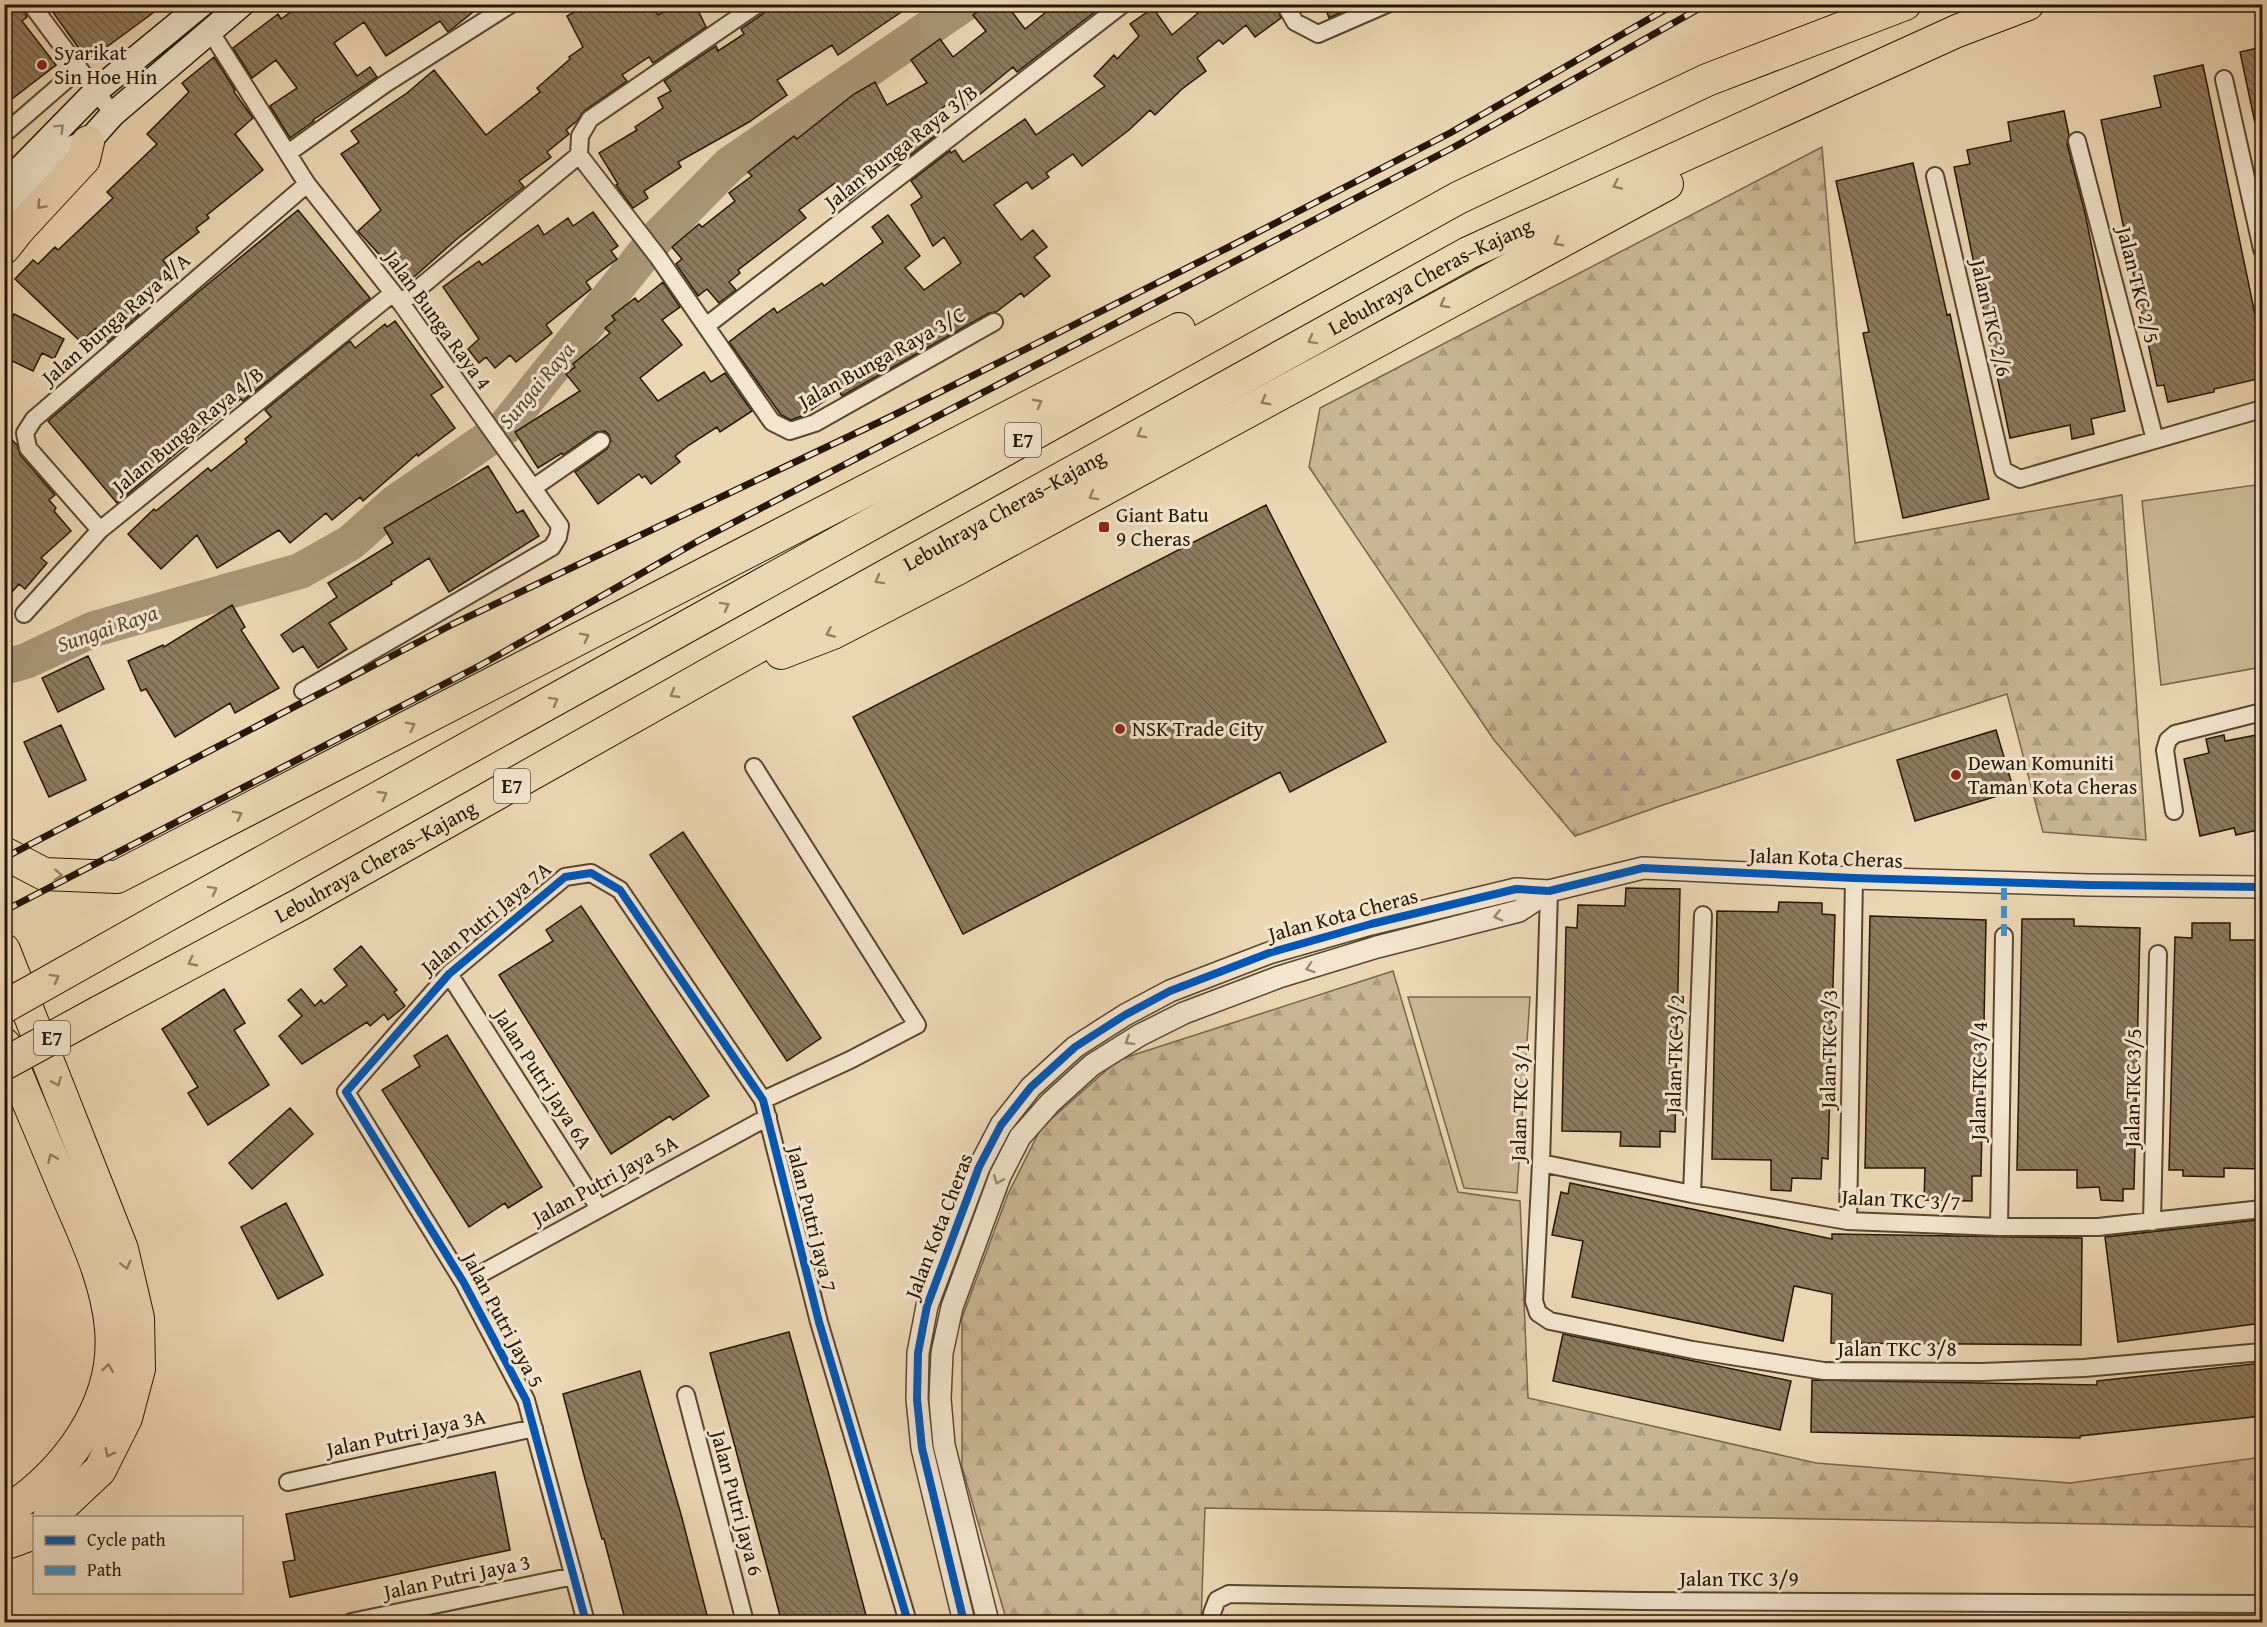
<svg xmlns="http://www.w3.org/2000/svg" width="2267" height="1627" font-family="'Gentium Book Plus',serif">
	<style>
		.green { fill: #cab696; stroke: #78664c; stroke-width: 1.5 }
		.forest { fill: url(#forest-firs); stroke: #78664c; stroke-width: 1.5 }
		.lines { fill: none; stroke-linecap: round; stroke-linejoin: round }
		.river { stroke: #a99577; stroke-width: 36 }
		.building { fill: url(#building-back-hatch); stroke: #261602; stroke-width: 1.5 }
		.minor-casing { stroke: #58462e; stroke-width: 20 }
		.tertiary-casing { stroke: #58462e; stroke-width: 24 }
		.secondary-casing { stroke: #261602; stroke-width: 27 }
		.motorway-casing { stroke: #261602; stroke-width: 34 }
		.minor { stroke: #f3e5ce; stroke-width: 16 }
		.tertiary { stroke: #f3e5ce; stroke-width: 21 }
		.secondary { stroke: #f3e5ce; stroke-width: 24 }
		.motorway { stroke: #ecd7b4; stroke-width: 32 }
		.rail-casing { stroke: #261602; stroke-width: 7 }
		.rail { stroke: #f3e5ce; stroke-width: 4.5; stroke-dasharray: 14; stroke-linecap: butt }
		.motorway-bridge-casing { stroke: #261602; stroke-width: 34; stroke-linecap: butt }
		.motorway-bridge { stroke: #ecd7b4; stroke-width: 32 }
		.quiet { stroke: #3b93d1; stroke-width: 6; stroke-dasharray: 12 6; stroke-linecap: butt }
		.cycleway-casing { stroke: #f3e5ce; stroke-width: 11 }
		.cycleway { stroke: #0057b8; stroke-width: 8 }
		.oneway { stroke: #978872 }
		.oneway2 { stroke: #938064 }
		.poi-dot { fill: #8f2418; stroke: #f3e5ce; stroke-width: 2 }
		.labels { text-anchor: middle; stroke-width: 6; stroke-linejoin: round; paint-order: stroke }
		.shield { fill: #f3e5ce; stroke: #64543f; stroke-width: 1.5 }
		.shield-label { font-size: 20px; font-weight: bold; fill: #261602 }
		.poi-label { font-size: 21px; fill: #261602; stroke: #f3e5ce; text-anchor: start }
		.street-label { font-size: 21px; fill: #261602; stroke: #f3e5ce }
		.water-label { font-size: 22px; font-style: italic; fill: #5a4931; stroke: #f3e5ce }
	</style>
	<defs>
		<pattern id="forest-firs" width="22" height="20" patternUnits="userSpaceOnUse" patternTransform="scale(1.5)"><rect width="22" height="20" fill="#cab696"/><path d="M5 1l3.5 6h-7zM16 11l3.5 6h-7z" fill="#ad9c80"/></pattern>
		<pattern id="building-back-hatch" width="6" height="6" patternUnits="userSpaceOnUse" patternTransform="scale(1.5)"><rect width="6" height="6" fill="#8d7a5f"/><path d="M-1 5l2 2M0 0l6 6M5-1l2 2" fill="none" stroke="#73634c"/></pattern>
	</defs>
	<rect width="100%" height="100%" fill="#ecd7b4"/>
	<filter id="stains"><feTurbulence type="fractalNoise" baseFrequency=".00333" numOctaves="4"/><feColorMatrix values="0 0 0 0 .2 0 0 0 0 .09 0 0 0 0 .02 0 0 0 .5 -.17"/></filter>
	<radialGradient id="worn" r=".72"><stop offset=".6" stop-color="#630" stop-opacity="0"/><stop offset="1" stop-color="#630" stop-opacity=".3"/></radialGradient>
	<path class="green" d="M2262,484V667L2161,685L2142,501Z
		M1408,997H1530L1517,1193L1464,1188Z"/>
	<path class="forest" d="M1822,147L1855,543L2122,495L2146,840L2043,832L2007,694L1663,805L1575,836L1494,740L1309,467L1320,408Z
		M1393,971L1458,1192L1520,1201L1528,1398L1816,1463L2070,1483L2262,1457V1527L1205,1508L1201,1622H1007L962,1467V1318L1008,1194L1041,1128L1118,1060Z"/>
	<g class="lines">
		<path class="river" d="M4,667L26,661L94,629L300,571L350,543L396,502L505,427L655,240L730,164L964,4"/>
	</g>
	<path class="building" d="M4,4H21L27,17L22,21L56,65L4,105Z
		M47,4H165L93,57L83,54Z
		M302,4H483L448,32L440,21L386,56L364,22L334,43L357,76L370,67L377,77L313,120L314,121L290,138L270,106L297,88L276,60L252,78L233,48L278,14L281,19Z
		M573,4H651L658,15L677,4H695L706,27L653,63L649,57L622,75L627,81L584,111L577,121L566,130L569,134L547,152L551,157L519,181L524,187L458,238L406,284L358,231L381,210L341,154L359,142L351,131L407,93L434,70L486,135L540,92L537,88L570,59L569,57L583,47L567,16L576,11Z
		M768,4H913L838,55L832,45L777,80L787,95L749,122L678,162L681,167L644,191L648,198L633,208L616,185L618,184L599,153L637,130L635,127L663,108L658,98L671,91L664,81L716,46L718,51L744,34L741,29L764,13Z
		M987,4H1006L1025,29L1056,4H1105L1017,72L1013,67L967,105L960,95L930,117L939,133L900,163L890,167L885,159L860,179L866,187L849,201L835,183L799,210L806,218L738,270L740,273L729,282L736,290L719,303L707,289L698,296L676,264L682,259L672,247L699,224L702,227L735,201L729,193L752,176L748,172L794,136L797,139L854,94L875,82L887,105L927,83L911,60L940,39L953,57L986,31L973,15Z
		M1191,4H1275L1281,18L1255,37L1246,25L1223,44L1219,40L1197,58L1206,71L1182,89L1155,115L1150,110L1129,130L1082,166L1073,154L1046,173L1049,177L1032,189L1027,182L994,205L1021,240L1033,230L1047,247L1034,257L1050,276L1024,297L1021,293L996,312L989,313L842,396L839,391L802,416L791,420L781,415L729,342L774,308L777,313L822,283L824,286L883,242L872,227L888,215L920,256L905,268L924,290L961,263L944,237L933,246L911,205L922,197L911,181L950,151L951,153L955,150L963,162L1025,119L1036,135L1105,86L1094,76L1114,55L1117,59L1139,36L1130,24L1153,8L1172,35L1198,13Z
		M1324,4H1360L1329,18Z
		M2262,47V122L2255,123L2240,52Z
		M214,57L235,90L234,92L253,118L235,134L263,170L207,215L209,218L196,228L199,232L163,260L171,271L130,304L139,315L108,342L96,328L81,342L15,279L33,260L38,264L55,247L58,250L113,198L107,192L157,144L147,134L189,92L182,83Z
		M2203,65L2262,348V378L2214,389V392L2168,402L2164,385L2157,386L2101,120L2161,107L2154,76Z
		M2064,111L2069,135L2067,144L2085,213L2125,411L2091,419L2094,434L2072,439L2070,425L2010,438L1954,167L1970,164L1967,150L2011,141L2008,122Z
		M1913,163L1947,315L1950,314L1989,499L1903,518L1863,333L1869,332L1836,181Z
		M298,210L370,298L243,401L241,399L117,503L48,421L197,293Z
		M593,212L618,246L611,251L617,259L586,282L591,289L546,325L552,333L516,362L510,355L495,368L486,357L479,363L468,349L479,339L443,287L479,261L482,265L538,225L544,235L568,218L573,226Z
		M663,282L680,307L662,320L682,345L640,378L658,401L704,372L711,382L725,373L752,411L720,432L717,427L689,445L675,456L680,462L651,484L645,476L642,478L639,474L598,504L575,472L607,449L611,441L609,435L605,431L596,432L563,455L562,453L538,468L515,432L580,391L566,374L575,367L573,364L610,333L605,328L615,320L612,316L635,298L638,302Z
		M14,314L64,339L54,359L42,353L33,371L4,357V334Z
		M395,321L443,387L431,395L455,428L418,456L417,454L363,501L360,497L332,520L326,513L290,543L279,530L217,568L197,535L161,569L128,534L154,509L156,511L208,468L211,471L247,442L245,439L271,417L265,410L350,341L355,348L385,324L387,327Z
		M4,432L17,445L20,455L55,495L49,500L56,508L54,511L71,531L41,558L47,563L25,589L19,584L4,601Z
		M488,466L517,513L523,510L539,536L449,592L429,558L391,582L392,584L329,623L347,649L318,668L303,646L293,652L281,635L337,597L328,583L393,543L384,528Z
		M1266,505L1386,742L1290,792L1280,772L963,934L853,717Z
		M232,605L245,627L241,630L279,688L235,713L230,703L175,737L146,689L141,691L128,661L163,645L164,647Z
		M88,656L104,689L58,712L42,678Z
		M61,725L86,780L49,797L24,742Z
		M1996,730L2014,791L1915,821L1897,760Z
		M2262,734V829L2236,835L2234,828L2200,836L2184,759L2209,753L2206,739L2224,735L2225,741Z
		M683,832L821,1038L787,1061L650,855Z
		M1626,888L1680,889L1675,1132L1660,1131V1147L1620,1146L1621,1132L1562,1131L1566,927L1577,928L1578,905L1625,906Z
		M1779,902L1822,903V914L1835,915L1828,1159L1822,1158L1821,1179L1792,1178L1791,1191L1771,1190V1160L1712,1159L1717,911L1778,912Z
		M581,906L709,1096L673,1120L670,1116L611,1154L499,975L553,941L546,930Z
		M1870,916L1986,920L1981,1176H1972V1201L1924,1200L1925,1168H1865Z
		M2022,919H2074V926L2140,928L2134,1189H2123V1201L2101,1200L2099,1187L2077,1188V1170H2017Z
		M2192,923H2230V940H2262V1169L2224,1168V1177L2183,1176V1170H2169L2175,937L2192,938Z
		M361,946L397,990L394,992L405,1006L388,1020L384,1014L370,1026L367,1022L302,1064L279,1036L302,1016L288,1000L301,989L315,1006L321,1000L324,1004L347,985L334,969Z
		M224,989L245,1023L234,1030L269,1085L208,1125L188,1093L198,1087L162,1029Z
		M447,1035L542,1187L508,1208L505,1203L469,1227L382,1090L420,1066L414,1056Z
		M290,1108L313,1134L252,1189L229,1163Z
		M1570,1183L1832,1239V1234L2082,1238L2081,1345L1831,1343L1832,1294L1794,1286L1783,1341L1572,1297L1583,1241L1552,1235L1561,1192L1568,1194Z
		M286,1203L323,1275L278,1299L241,1227Z
		M2258,1220L2262,1221V1323L2118,1342L2105,1237Z
		M789,1332L829,1475L868,1623H782L710,1353Z
		M1563,1334L1791,1381L1780,1430L1553,1381Z
		M2262,1363V1416L2080,1436V1438L1811,1432L1812,1380L2097,1385V1381Z
		M640,1371L682,1518L709,1623H626L604,1539H602L585,1479L563,1394Z
		M495,1472L510,1550L290,1597L283,1562L295,1560L286,1514Z"/>
	<g class="lines">
		<defs>
			<path id="minor" d="M31,4L113,114
				M1285,4L1295,22L1318,34L1387,4
				M210,31L307,184L401,303L560,526L558,537L552,547L303,691
				M2224,79L2262,249
				M4,134L79,69
				M2077,141L2155,440
				M288,153L385,84L511,4
				M579,155L658,257L772,422L790,431L815,423L994,322
				M1935,176L2003,470L2020,479L2262,409
				M401,303L579,155L580,136L590,119L758,4
				M706,326L1123,4
				M533,488L601,441
				M100,530L28,448L25,433L34,419L307,184
				M24,614L100,530L393,293
				M754,767L917,1025L850,1060L763,1100
				M2174,811L2165,750L2168,740L2175,734L2262,712
				M1549,891L1541,1163L1534,1301L1538,1313L1550,1321L1693,1350L1824,1371L1982,1372L2084,1368L2262,1352
				M449,974L599,1208
				M1541,1163L1692,1194L1848,1221L1999,1227H2098L2262,1209
				M1692,1194L1703,915
				M1848,1221L1854,878
				M2152,1222L2158,954
				M1999,1227L2004,936
				M464,1283L768,1117
				M686,1395L745,1622
				M288,1482L534,1428
				M351,1622L574,1576
				M586,1622L526,1400L464,1283L346,1092L449,974L565,877L591,873L620,890L763,1100L819,1322L908,1622
				M1212,1622V1613L1217,1600L1229,1594L1639,1601L2262,1604"/>
			<path id="tertiary" d="M964,1622L922,1448L917,1399L918,1353L927,1306L979,1167L1001,1125L1031,1087L1075,1047L1125,1015L1170,991L1269,953L1371,924L1516,889L1549,891L1643,868L1854,878L2089,885L2262,887
				M988,1622L944,1445L940,1399L942,1353L952,1307L1000,1176L1020,1137L1050,1103L1092,1065L1140,1035L1184,1013L1279,977L1377,947L1519,911L1549,891"/>
			<path id="secondary" d="M4,185L95,92L202,4
				M4,212L18,196L68,150L88,142L113,114L242,4"/>
			<g id="motorway">
				<path d="M4,248L20,228L84,159L88,142"/>
				<path d="M781,653L833,633L957,569L1667,184"/>
				<path d="M4,853L44,874L117,877L1179,329"/>
				<path d="M162,918L1458,198L1707,80L1905,4"/>
				<path d="M4,950L122,1249L138,1318L139,1369L126,1418L100,1470L49,1518"/>
				<path id="s1" d="M99,1012L299,905L725,665L1468,253L1957,31L2028,4"/>
				<path d="M4,1044C24,1092 44,1139 64,1187C83,1232 107,1279 111,1329C118,1405 65,1474 4,1513"/>
				<path d="M4,1544L29,1535L34,1530"/>
			</g>
		</defs>
		<use href="#minor" class="minor-casing"/>
		<use href="#tertiary" class="tertiary-casing"/>
		<use href="#secondary" class="secondary-casing"/>
		<use href="#motorway" class="motorway-casing"/>
		<use href="#minor" class="minor"/>
		<use href="#tertiary" class="tertiary"/>
		<use href="#secondary" class="secondary"/>
		<use href="#motorway" class="motorway"/>
		<defs>
			<path id="rail" d="M4,858L453,624L890,417L1229,247L1450,133L1675,4
				M4,911L481,665L698,541L1456,146L1707,4"/>
		</defs>
		<use href="#rail" class="rail-casing"/>
		<use href="#rail" class="rail"/>
		<defs>
			<path id="motorway-bridge" d="M4,1007L162,918
				M4,1064L99,1012"/>
		</defs>
		<use href="#motorway-bridge" class="motorway-bridge-casing"/>
		<use href="#motorway-bridge" class="motorway-bridge"/>
		<path class="quiet" d="M2004,936V883"/>
		<defs>
			<path id="cycleway" d="M586,1622L526,1400L464,1283L346,1092L449,974L565,877L591,873L620,890L763,1100L819,1322L908,1622
				M964,1622L922,1448L917,1399L918,1353L927,1306L979,1167L1001,1125L1031,1087L1075,1047L1125,1015L1170,991L1269,953L1371,924L1516,889L1549,891L1643,868L1854,878L2089,885L2262,887"/>
		</defs>
		<use href="#cycleway" class="cycleway-casing"/>
		<use href="#cycleway" class="cycleway"/>
	</g>
	<defs><path id="oneway-chevron" d="M-2-3.5L2.5 0L-2 3.5" fill="none" stroke-width="1.6" stroke-linecap="round" stroke-linejoin="round" transform="scale(1.5)"/></defs>
	<g class="oneway">
		<use href="#oneway-chevron" transform="translate(60 128) rotate(-45)"/>
		<use href="#oneway-chevron" transform="translate(1498 916) rotate(167)"/>
		<use href="#oneway-chevron" transform="translate(1310 968) rotate(163)"/>
		<use href="#oneway-chevron" transform="translate(1129 1041) rotate(148)"/>
		<use href="#oneway-chevron" transform="translate(998 1180) rotate(112)"/>
	</g>
	<g class="oneway2">
		<use href="#oneway-chevron" transform="translate(1617 185) rotate(156)"/>
		<use href="#oneway-chevron" transform="translate(41 205) rotate(133)"/>
		<use href="#oneway-chevron" transform="translate(1558 242) rotate(152)"/>
		<use href="#oneway-chevron" transform="translate(1444 304) rotate(151)"/>
		<use href="#oneway-chevron" transform="translate(1312 340) rotate(151)"/>
		<use href="#oneway-chevron" transform="translate(1265 401) rotate(152)"/>
		<use href="#oneway-chevron" transform="translate(1038 403) rotate(-28)"/>
		<use href="#oneway-chevron" transform="translate(1141 434) rotate(151)"/>
		<use href="#oneway-chevron" transform="translate(1093 496) rotate(151)"/>
		<use href="#oneway-chevron" transform="translate(879 580) rotate(151)"/>
		<use href="#oneway-chevron" transform="translate(725 606) rotate(-29)"/>
		<use href="#oneway-chevron" transform="translate(830 633) rotate(157)"/>
		<use href="#oneway-chevron" transform="translate(585 637) rotate(-27)"/>
		<use href="#oneway-chevron" transform="translate(674 694) rotate(150)"/>
		<use href="#oneway-chevron" transform="translate(554 701) rotate(-29)"/>
		<use href="#oneway-chevron" transform="translate(411 726) rotate(-27)"/>
		<use href="#oneway-chevron" transform="translate(383 795) rotate(-29)"/>
		<use href="#oneway-chevron" transform="translate(238 815) rotate(-27)"/>
		<use href="#oneway-chevron" transform="translate(58 875) rotate(3)"/>
		<use href="#oneway-chevron" transform="translate(213 890) rotate(-29)"/>
		<use href="#oneway-chevron" transform="translate(192 962) rotate(152)"/>
		<use href="#oneway-chevron" transform="translate(55 978) rotate(-29)"/>
		<use href="#oneway-chevron" transform="translate(57 1082) rotate(68)"/>
		<use href="#oneway-chevron" transform="translate(52 1158) rotate(-113)"/>
		<use href="#oneway-chevron" transform="translate(126 1265) rotate(76)"/>
		<use href="#oneway-chevron" transform="translate(108 1368) rotate(-81)"/>
		<use href="#oneway-chevron" transform="translate(109 1453) rotate(117)"/>
	</g>
	<g class="poi-dot">
		<circle cx="42" cy="65" r="6"/>
		<rect x="1098" y="521" width="12" height="12" rx="3"/>
		<circle cx="1120" cy="729" r="6"/>
		<circle cx="1956" cy="775" r="6"/>
	</g>
	<g class="labels">
		<g class="shield">
			<rect x="1005" y="423" width="36" height="34" rx="4.5"/>
			<rect x="494" y="769" width="36" height="34" rx="4.5"/>
			<rect x="34" y="1021" width="36" height="34" rx="4.5"/>
		</g>
		<g class="shield-label">
			<text x="1023" y="447">E7</text>
			<text x="512" y="793">E7</text>
			<text x="52" y="1045">E7</text>
		</g>
		<g class="poi-label">
			<text x="54" y="60">Syarikat<tspan x="54" dy="24">Sin Hoe Hin</tspan></text>
			<text x="1116" y="522">Giant Batu<tspan x="1116" dy="24">9 Cheras</tspan></text>
			<text x="1132" y="736">NSK Trade City</text>
			<text x="1968" y="770">Dewan Komuniti<tspan x="1968" dy="24">Taman Kota Cheras</tspan></text>
		</g>
		<g class="street-label">
			<text transform="translate(901 147) rotate(-38)" y="7">Jalan Bunga Raya 3/B</text>
			<text dy="7" stroke="none"><textPath href="#s1" startOffset="1521">Lebuhraya Cheras–Kajang</textPath></text>
			<text transform="translate(2138 285) rotate(76)" y="7">Jalan TKC 2/5</text>
			<text transform="translate(1991 318) rotate(77)" y="7">Jalan TKC 2/6</text>
			<text transform="translate(116 319) rotate(-41)" y="7">Jalan Bunga Raya 4/A</text>
			<text transform="translate(438 320) rotate(54)" y="7">Jalan Bunga Raya 4</text>
			<text transform="translate(882 358) rotate(-29)" y="7">Jalan Bunga Raya 3/C</text>
			<text transform="translate(188 430) rotate(-39)" y="7">Jalan Bunga Raya 4/B</text>
			<text dy="7" stroke="none"><textPath href="#s1" startOffset="1035">Lebuhraya Cheras–Kajang</textPath></text>
			<text transform="translate(1826 858) rotate(2)" y="7">Jalan Kota Cheras</text>
			<text dy="7" stroke="none"><textPath href="#s1" startOffset="315">Lebuhraya Cheras–Kajang</textPath></text>
			<text transform="translate(1343 915) rotate(-15)" y="7">Jalan Kota Cheras</text>
			<text transform="translate(486 918) rotate(-40)" y="7">Jalan Putri Jaya 7A</text>
			<text transform="translate(1829 1049) rotate(-89)" y="7">Jalan TKC 3/3</text>
			<text transform="translate(1675 1054) rotate(-88)" y="7">Jalan TKC 3/2</text>
			<text transform="translate(543 1079) rotate(57)" y="7">Jalan Putri Jaya 6A</text>
			<text transform="translate(1979 1081) rotate(-89)" y="7">Jalan TKC 3/4</text>
			<text transform="translate(2133 1088) rotate(-89)" y="7">Jalan TKC 3/5</text>
			<text transform="translate(1520 1102) rotate(-88)" y="7">Jalan TKC 3/1</text>
			<text transform="translate(605 1180) rotate(-29)" y="7">Jalan Putri Jaya 5A</text>
			<text transform="translate(1901 1200) rotate(3)" y="7">Jalan TKC 3/7</text>
			<text transform="translate(812 1219) rotate(76)" y="7">Jalan Putri Jaya 7</text>
			<text transform="translate(939 1226) rotate(-69)" y="7">Jalan Kota Cheras</text>
			<text transform="translate(503 1320) rotate(62)" y="7">Jalan Putri Jaya 5</text>
			<text x="1897" y="1356">Jalan TKC 3/8</text>
			<text transform="translate(406 1433) rotate(-12)" y="7">Jalan Putri Jaya 3A</text>
			<text transform="translate(737 1503) rotate(75)" y="7">Jalan Putri Jaya 6</text>
			<text transform="translate(457 1577) rotate(-12)" y="7">Jalan Putri Jaya 3</text>
			<text x="1739" y="1586">Jalan TKC 3/9</text>
		</g>
		<g class="water-label">
			<text transform="translate(536 385) rotate(-50)" y="8">Sungai Raya</text>
			<text transform="translate(107 628) rotate(-19)" y="8">Sungai Raya</text>
		</g>
	</g>
	<rect width="2267" height="1627" fill="none" stroke="#ecd7b4" stroke-width="24"/>
	<rect x="6" y="6" width="2255" height="1615" fill="none" stroke="#261602" stroke-width="3"/>
	<rect x="12" y="12" width="2243" height="1603" fill="none" stroke="#261602" stroke-width="1.5"/>
	<rect x="33" y="1516" width="210" height="78" fill="#f3e5ce" stroke="#a1927c" stroke-width="1.5"/>
	<rect x="45" y="1536" width="30" height="9" fill="#0057b8" stroke="#a1927c" stroke-width="1.5"/>
	<text x="87" y="1546" font-size="18" fill="#261602">Cycle path</text>
	<rect x="45" y="1566" width="30" height="9" fill="#3b93d1" stroke="#a1927c" stroke-width="1.5"/>
	<text x="87" y="1576" font-size="18" fill="#261602">Path</text>
	<rect width="100%" height="100%" filter="url(#stains)"/>
	<rect width="100%" height="100%" fill="url(#worn)"/>
</svg>
